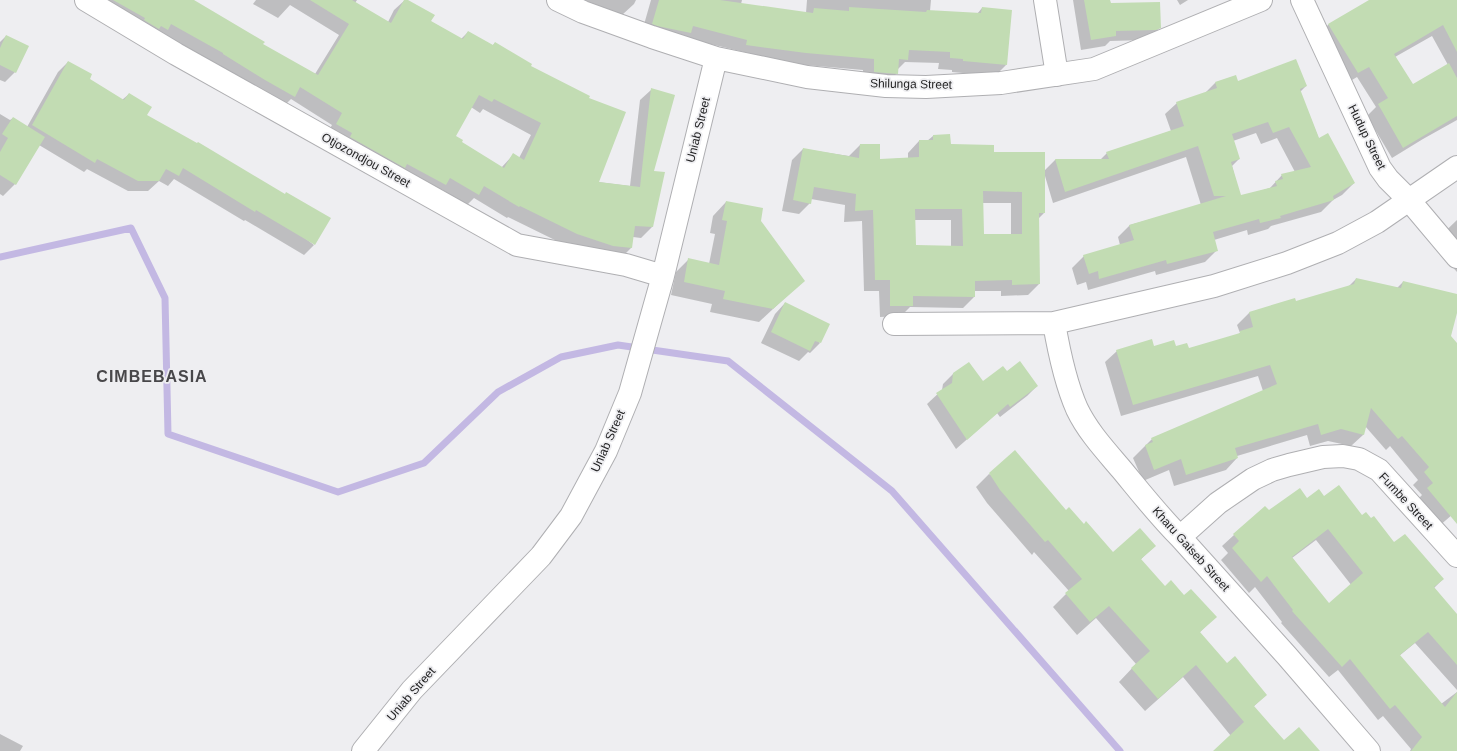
<svg xmlns="http://www.w3.org/2000/svg" width="1457" height="751" font-family="Helvetica,sans-serif">
	<style>
		.shadow { fill: #0003; fill-rule: evenodd }
		.lines { fill: none; stroke-linecap: round; stroke-linejoin: round }
		.stream { stroke: #c3b8e3; stroke-width: 7 }
		.building { fill: #c2dcb3; fill-rule: evenodd }
		.minor-casing { stroke: #afafb2; stroke-width: 24 }
		.minor { stroke: #fff; stroke-width: 22 }
		.labels { text-anchor: middle; stroke-width: 3.5; stroke-linejoin: round; paint-order: stroke }
		.street-label { font-size: 12px; fill: #242425; stroke: #eeeef1 }
		.district-label { font-size: 16px; font-weight: bold; letter-spacing: 1px; fill: #48474a; stroke: #eeeef1 }
	</style>
	<rect width="100%" height="100%" fill="#eeeef1"/>
	<path class="shadow" d="M84,0H192L262,45L315,74L339,35L290,5L278,18L253,4L256,0H357L355,3L388,22L394,10L405,0H406L430,21L461,39L468,32L492,46L495,43L530,67L588,99L598,182L630,186L640,100L651,90L652,227L641,238L633,237L631,248L620,259L565,245L508,217L507,218L474,198L467,205L441,189L434,196L326,135L332,125L291,99L283,107ZM471,107L480,113L483,109L531,135L519,158L513,155L501,168L460,143L454,136Z
		M578,0H636L634,4L622,15Z
		M651,0H742L741,4L806,13L807,0H931L930,11L977,14L982,8L1006,65L995,76L952,72V70L938,69L939,63L905,62L897,70V73L885,85L863,83V70L794,64L685,38L641,35Z
		M1073,0H1109L1110,4L1160,27L1150,38L1145,40L1110,41L1105,46L1081,50Z
		M1177,0H1188L1180,5Z
		M1371,0H1457V120L1423,139L1392,158L1367,116L1376,107L1357,77L1347,83L1317,36L1328,25ZM1432,36L1448,65L1413,86L1395,57Z
		M6,36L15,72L5,82L0,80V42Z
		M68,62L88,79L122,100L129,94L146,116L314,245L304,255L245,220L244,221L174,179L168,186L159,181L148,191H128L87,169L84,172L39,145L15,184L3,196L0,194V114L10,120L13,118L27,127L58,72Z
		M1215,83H1238L1306,86L1300,92L1319,139L1354,183L1342,195L1333,200L1321,212L1271,226L1268,229L1248,235L1247,230L1214,240L1217,250L1205,262L1156,275L1155,271L1088,290L1086,282L1077,285L1072,268L1084,256L1120,245L1118,237L1130,225L1201,205L1186,157L1053,203L1045,176L1044,213L1038,219L1039,284L1028,295L1001,296V291H974V297L963,308L910,307L901,316L880,317L879,291H864L862,221L844,222L845,205L811,199L810,203L799,214L782,211L792,160L803,149L849,156L860,145L879,160L908,158V153L919,141H927L933,136L950,145L993,153L1044,171L1055,160H1100L1107,153L1171,131L1165,114L1177,103L1205,93ZM1256,133L1261,144L1277,138L1295,172L1282,175L1270,188L1240,197L1232,166L1239,159L1233,141ZM983,203H1011V235H983ZM915,220H951V246H915Z
		M726,202L760,221L803,281L759,322L710,312L712,304L671,295L676,272L689,259L709,264L715,234L710,233L713,216Z
		M1457,220V272L1432,244Z
		M1356,279L1397,288L1403,282L1457,295V309L1450,337L1457,344V518L1453,514L1438,527L1416,501L1422,495L1413,485L1418,480L1390,446L1386,450L1365,426L1363,435L1351,446L1328,441L1310,446L1307,435L1237,456V458L1226,470L1174,486L1169,470L1143,481L1133,458L1152,439L1263,391L1258,376L1121,416L1105,362L1117,351L1153,347H1176L1188,349L1237,335L1240,333L1237,325L1249,313L1294,299L1295,302L1348,287Z
		M785,303L820,343L810,353L808,352L799,361L761,343L775,314Z
		M1006,372L1037,386L1027,396L1000,417L997,413L956,449L927,404L942,390L943,384L953,374L983,382Z
		M989,474L1066,511L1083,525L1112,553L1155,546L1140,560L1165,588L1184,596L1215,617L1199,633L1227,664L1266,695L1253,707L1284,742L1319,751H1215L1231,736L1183,677L1145,711L1119,682L1136,664L1096,618L1077,635L1053,607L1069,591L1034,552L1032,555L987,503L976,487Z
		M1324,498L1362,517L1394,543L1443,579L1434,588L1457,616V690L1415,643L1399,656L1441,704L1457,692V751H1410L1411,749L1383,716L1378,720L1338,670L1329,677L1281,623L1282,622L1255,587L1249,593L1221,560L1228,553L1222,546L1234,535L1269,512L1307,499ZM1316,540L1352,586L1329,605L1292,558Z
		M0,734L23,746L20,751H0Z"/>
	<g class="lines">
		<path class="stream" d="M0,257L131,228L165,298L168,434L338,492L424,463L498,392L561,357L618,345L728,361L892,491L1120,751"/>
	</g>
	<path class="building" d="M113,0H194L265,42L263,44L318,75L349,24L310,0H352L391,23L404,0H408L435,15L431,21L463,39L468,31L493,45L495,42L532,64L531,66L590,96L589,98L626,112L599,182L640,187L651,88L675,95L654,171L665,172L653,227L635,226L632,248L613,246L577,234L520,206L519,207L484,186L479,195L450,178L446,185L407,164L405,168L350,137L352,133L336,124L342,113L300,87L295,97L265,80L223,54V53L171,24L168,30L161,26L159,29L144,20L145,18ZM479,95L492,102L494,99L541,123L524,160L513,153L504,168L462,142L463,140L456,136Z
		M659,0H720L813,13L814,8L849,11V7L926,12L927,10L981,13L982,7L1012,10L1007,65L963,61V59L950,58V52L909,50L908,60L899,59L898,74L874,72V59L806,53L746,45L747,40L693,26L691,33L657,26L652,24Z
		M1084,0H1110L1111,3L1160,2L1161,28L1156,30L1116,31V36L1091,40Z
		M1369,0H1457V52L1443,25L1394,54L1413,84L1449,63L1457,78V116L1403,148L1378,104L1388,98L1369,67L1358,73L1328,24Z
		M6,35L29,46L16,73L0,65V48Z
		M1296,59L1307,86L1300,89L1319,138L1328,133L1355,183L1333,196L1334,200L1280,216L1281,218L1260,223L1259,219L1213,232L1218,251L1167,264L1166,260L1099,279L1098,271L1089,274L1083,255L1134,240L1129,225L1226,196H1214L1198,146L1065,192L1055,159H1109L1106,152L1184,126L1176,102L1217,88L1215,82L1236,75L1238,81ZM1268,122L1273,133L1289,127L1311,167L1281,174L1283,179L1275,181L1277,186L1241,195L1231,162L1240,159L1232,134Z
		M68,61L92,74L90,79L124,100L129,93L152,107L147,115L197,143L198,142L285,194L286,192L331,218L315,245L256,210L255,212L183,168L179,176L166,169L159,181H138L97,159L95,163L32,125Z
		M13,117L45,137L16,185L0,175V152L8,138L2,134Z
		M950,134L951,144L994,145V152H1045V213H1039L1040,284L1012,285V280L975,281V297L913,296V306H890V280H875L873,210L855,211L856,194L814,187L811,204L793,200L803,148L859,158L860,144H880V159L919,157V140H933V135ZM983,191L1022,192V234H984ZM915,209H962L963,246L916,245Z
		M726,201L763,208L761,221L805,281L773,309L723,299L725,291L684,282L688,258L719,265L727,221L722,220Z
		M1356,278L1401,288L1403,281L1457,294V313L1451,336L1457,343V524L1427,488L1433,483L1424,472L1429,467L1402,436L1398,439L1371,408L1364,435L1341,429L1321,435L1318,424L1235,448L1238,458L1186,475L1181,459L1154,470L1145,445L1153,442L1151,438L1277,384L1270,365L1133,405L1116,350L1152,339L1154,346L1174,340L1176,346L1187,343L1189,348L1240,333V331L1253,327L1249,312L1295,298L1296,301L1354,284Z
		M785,302L830,324L821,343L815,341L810,351L771,332Z
		M1020,361L1038,386L1010,407L1008,404L967,440L936,393L952,383L953,373L969,362L983,381L1003,366L1007,371Z
		M1015,450L1066,510L1069,507L1084,524L1086,521L1113,552L1140,528L1156,546L1141,559L1165,586L1171,580L1184,595L1191,589L1217,617L1200,632L1227,663L1235,656L1267,695L1254,706L1284,740L1299,727L1320,751H1213L1244,722L1196,665L1158,699L1131,668L1150,651L1109,606L1090,622L1065,593L1082,579L1048,540L1045,542L1000,490L989,473Z
		M1339,485L1362,515L1366,512L1371,518L1374,516L1394,542L1405,534L1444,579L1434,587L1457,614V665L1428,632L1400,655L1445,707L1457,692V751H1411L1422,737L1395,705L1390,709L1350,659L1342,667L1292,611L1293,610L1267,576L1261,582L1232,548L1239,541L1233,534L1265,506L1269,510L1300,488L1307,498L1319,489L1324,496ZM1328,529L1363,573L1329,603L1292,557Z"/>
	<g class="lines">
		<defs>
			<path id="minor" d="M86,0L176,54L517,245L626,265L663,276
				M558,0L583,12L652,37L716,58L807,77L886,86L926,87L1001,83L1094,69L1261,0
				M1045,0L1057,75
				M1302,0L1380,168L1388,179L1409,200L1457,257
				M1054,323C1059,352 1065,382 1077,409C1088,432 1106,451 1122,470C1141,493 1159,516 1180,537L1287,656L1369,751
				M894,324L1054,323L1214,286L1287,263L1338,243L1377,222L1457,167
				M1180,537L1218,503L1253,479L1272,470L1289,465L1323,457L1343,456L1359,459L1379,470L1457,556
				M363,751L412,690L541,556L571,516L606,451L630,393L663,276L716,58"/>
		</defs>
		<use href="#minor" class="minor-casing"/>
		<use href="#minor" class="minor"/>
	</g>
	<g class="labels">
		<g class="street-label">
			<text transform="translate(911 84) rotate(1)" y="4">Shilunga Street</text>
			<text transform="translate(698 130) rotate(-76)" y="4">Uniab Street</text>
			<text transform="translate(1367 137) rotate(64)" y="4">Hudup Street</text>
			<text transform="translate(366 160) rotate(29)" y="4">Otjozondjou Street</text>
			<text transform="translate(608 441) rotate(-66)" y="4">Uniab Street</text>
			<text transform="translate(1406 501) rotate(47)" y="4">Fumbe Street</text>
			<text transform="translate(1191 549) rotate(48)" y="4">Kharu Gaiseb Street</text>
			<text transform="translate(411 694) rotate(-49)" y="4">Uniab Street</text>
		</g>
		<g class="district-label">
			<text x="152" y="382">CIMBEBASIA</text>
		</g>
	</g>
</svg>
